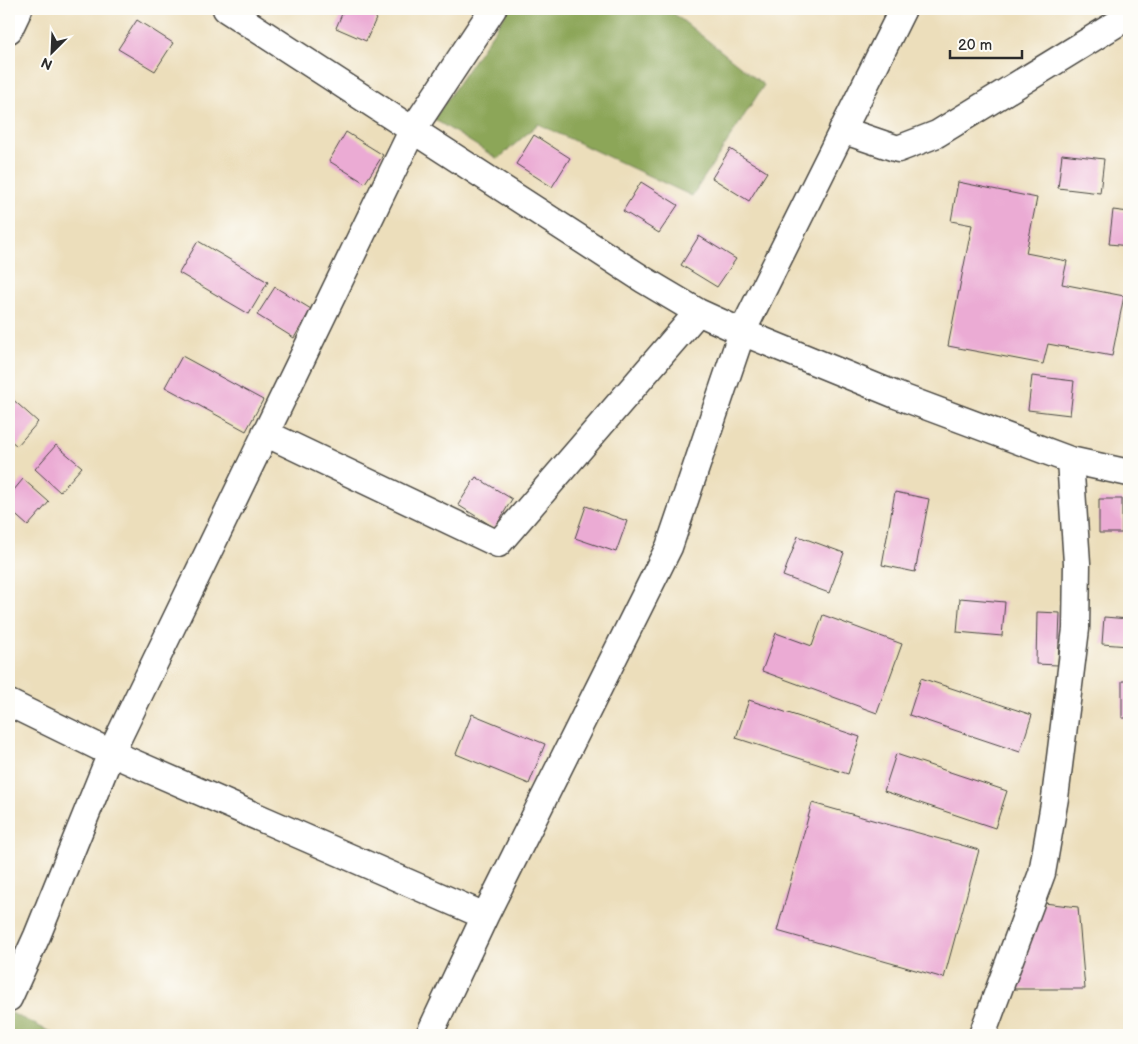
<svg xmlns="http://www.w3.org/2000/svg" width="1138" height="1044" font-family="'Balsamiq Sans',sans-serif">
	<style>
		.forest { fill: #8ca659; stroke: #5c6842 }
		.building { fill: #ebabd4 }
		.lines { fill: none; stroke-linecap: round; stroke-linejoin: round }
		.minor-casing { stroke: #484641; stroke-width: 29 }
		.minor { stroke: #fff; stroke-width: 26 }
	</style>
	<rect width="100%" height="100%" fill="#fdfcf7"/>
	<filter id="ink" filterUnits="userSpaceOnUse"><feTurbulence type="fractalNoise" baseFrequency=".02" numOctaves="2"/><feDisplacementMap in="SourceGraphic" scale="10" xChannelSelector="R" yChannelSelector="G"/><feConvolveMatrix kernelMatrix="1 2 1 2 8 2 1 2 1" color-interpolation-filters="sRGB"/></filter>
	<filter id="wash" filterUnits="userSpaceOnUse"><feTurbulence type="fractalNoise" baseFrequency=".0096" numOctaves="4" result="noise"/><feDisplacementMap in="SourceGraphic" scale="20" xChannelSelector="R" yChannelSelector="G"/><feGaussianBlur stdDeviation="1.12" result="paint"/><feColorMatrix in="noise" values="0 0 0 0 0 0 0 0 0 0 0 0 0 0 0 0 0 1.4 0 .05"/><feComposite in="paint" operator="in"/></filter>
	<g filter="url(#wash)">
		<rect width="100%" height="100%" fill="#ecdebb"/>
		<path class="forest" d="M509,9H668L764,85L692,196L538,124L498,159L434,119Z
			M9,1012L57,1035H9Z"/>
		<g id="blocks">
			<path class="building" d="M344,9H376L380,10L366,41L336,28Z
				M137,20L173,43L155,71L118,49Z
				M346,132L383,155L365,183L329,161Z
				M534,135L570,158L552,187L516,164Z
				M730,149L767,172L749,201L712,178Z
				M1062,154L1104,159L1100,193L1058,188Z
				M641,182L678,205L659,233L623,211Z
				M958,182L1037,198L1026,253L1067,261L1062,284L1124,296L1112,356L1048,344L1043,364L948,346L972,225L951,221Z
				M1113,210L1129,212V246L1109,244Z
				M699,236L736,259L717,287L681,265Z
				M198,241L268,282L249,314L179,273Z
				M275,287L311,309L294,338L257,315Z
				M182,356L263,400L246,431L165,387Z
				M1032,376L1074,381L1070,415L1028,410Z
				M9,396L38,422L17,446L9,439Z
				M56,445L82,467L60,492L35,469Z
				M476,477L512,499L495,528L458,505Z
				M23,479L49,502L28,526L9,509V496Z
				M895,492L929,499L915,572L882,565Z
				M1099,499H1122V533H1099Z
				M586,506L627,521L616,552L575,538Z
				M798,536L844,553L829,593L783,576Z
				M960,598L1005,602L1002,636L957,632Z
				M1037,612L1060,613L1058,665L1036,664Z
				M823,615L902,644L877,713L762,671L776,633L812,646Z
				M1104,617L1129,619V646L1102,644Z
				M921,678L1032,715L1020,752L909,715Z
				M1122,681H1129V718H1122Z
				M749,700L860,737L848,774L736,738Z
				M472,714L545,744L529,784L456,754Z
				M896,754L1007,791L995,828L884,791Z
				M812,803L979,850L944,978L777,931Z
				M1044,903L1078,907L1085,989H1012Z"/>
		</g>
	</g>
	<g filter="url(#ink)">
		<use href="#blocks" fill-opacity="0" stroke="#484641" stroke-width="1"/>
		<g class="lines">
			<defs>
				<path id="minor" d="M226,9L644,280L698,312L742,332L896,395L1070,460L1129,473
					M9,30L19,9
					M842,130L898,149L937,134L1129,16
					M265,433L498,544L698,312
					M9,703L111,753L485,916
					M9,998L37,936L111,753L412,131L493,9
					M429,1035L485,916L669,547L742,332L903,9
					M982,1035L1042,873L1055,798L1076,629L1077,563L1070,460"/>
			</defs>
			<use href="#minor" class="minor-casing"/>
			<use href="#minor" class="minor"/>
		</g>
	</g>
	<rect width="1138" height="1044" fill="none" stroke="#fdfcf7" stroke-width="30"/>
	<g transform="translate(52 52) rotate(204)" stroke="#fdfcf7" stroke-width="4" paint-order="stroke">
	<path d="M0-4L9 19L0 12L-9 19Z" fill="#2b2b2b"/>
	<text y="-8" font-size="14" font-weight="bold" text-anchor="middle" fill="#2b2b2b">N</text>
	</g>
	<path d="M950 50v8h72v-8" fill="none" stroke="#2b2b2b" stroke-width="2.5"/>
	<text x="958" y="50" font-size="15" fill="#2b2b2b" stroke="#fdfcf7" stroke-width="4" paint-order="stroke">20 m</text>
</svg>
